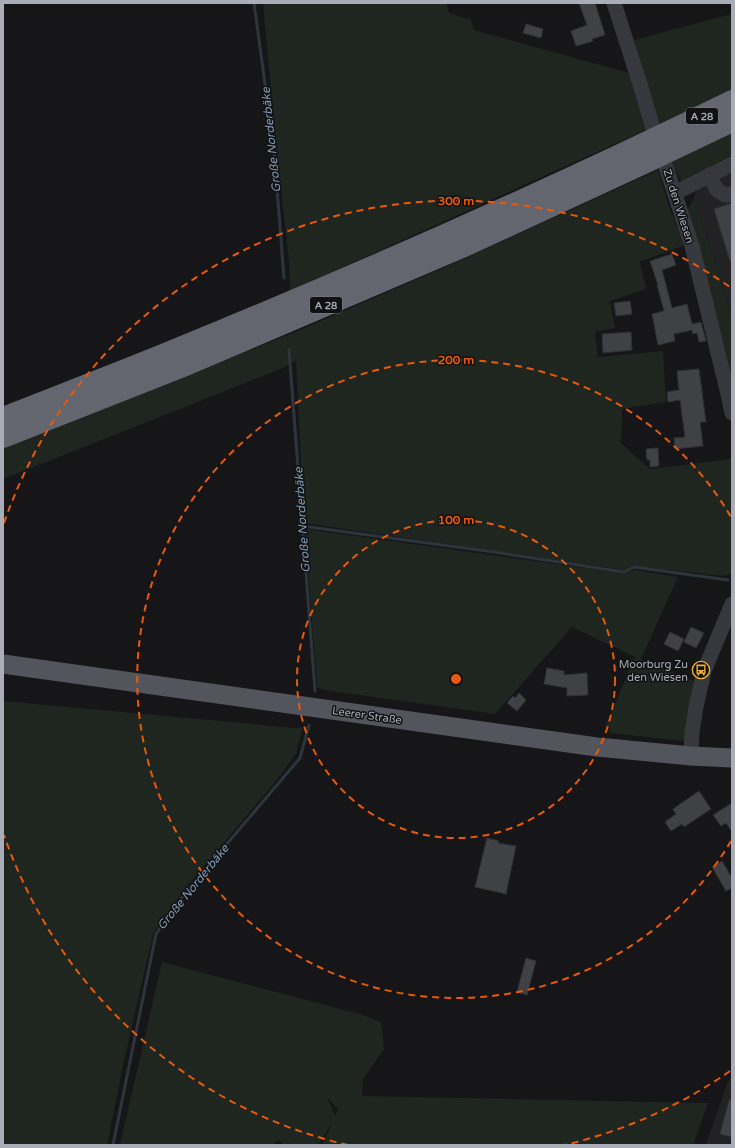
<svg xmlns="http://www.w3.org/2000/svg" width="735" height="1148" font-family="'Varela Round',sans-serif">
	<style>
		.built { fill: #222225 }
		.green { fill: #1e261f; fill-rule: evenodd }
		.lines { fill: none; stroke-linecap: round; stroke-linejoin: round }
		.stream { stroke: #2c353c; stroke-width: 3 }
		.building { fill: #404145; stroke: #303034 }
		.minor { stroke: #37383d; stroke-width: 15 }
		.major { stroke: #53555c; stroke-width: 19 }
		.highway { stroke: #63666e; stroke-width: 22 }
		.ring { fill: none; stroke: #e8590c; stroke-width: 2; stroke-dasharray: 7 5 }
		.labels { text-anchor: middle; stroke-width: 3; stroke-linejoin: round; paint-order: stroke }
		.shield { fill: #111113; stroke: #7b7e86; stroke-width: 1 }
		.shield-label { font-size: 10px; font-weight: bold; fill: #a8adb8 }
		.street-label { font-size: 11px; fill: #a8adb8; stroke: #111113 }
		.poi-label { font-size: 11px; fill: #a8adb8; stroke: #111113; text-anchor: end }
		.water-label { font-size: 12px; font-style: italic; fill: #7f9bb3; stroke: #111113 }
		.centre { fill: #e8590c; stroke: #111113; stroke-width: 2 }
		.ring-label { font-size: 12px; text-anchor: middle; font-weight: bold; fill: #e8590c; stroke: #111113; stroke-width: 3; stroke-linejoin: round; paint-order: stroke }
	</style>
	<rect width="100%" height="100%" fill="#161618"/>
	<path class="built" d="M732,171V322L721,279L694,199L697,186Z
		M732,1076V1145H706L727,1084Z"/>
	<path class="green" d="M263,3H446L449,13L471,20L474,30L629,73L642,69L634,40L732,14V89L659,124L290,291L289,261L276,144Z
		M732,132V155L681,182L672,162Z
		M658,170L668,204L685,245L640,262L646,289L610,301L615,328L595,332L598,357L663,351L666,402L622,409L621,443L650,469L732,459V555L731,574L723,576L634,566L624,570L304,523L296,361L283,368L3,479V449L293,333L450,265Z
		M694,199L721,279L732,322V392L687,210Z
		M305,529L621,573L635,570L678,577L641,659L696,682L687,713L685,741L610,733L609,727H605L635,657L572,627L495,714L331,691L317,688Z
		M3,701L296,728L303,727L296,753L276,781L182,892L153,934L124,1061L107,1145H3Z
		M162,962L360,1014L381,1022L384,1049L363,1079L362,1096L708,1103L693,1145H322L333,1121L318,1145H295L289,1143V1145H281L283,1142L277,1141L273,1145H120ZM327,1097L338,1109L335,1116Z"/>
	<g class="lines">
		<path class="stream" d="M254,3L274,150L284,278
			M289,350L315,691
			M302,526L494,552L624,572L634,567L728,580
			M113,1145L156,934L186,892L300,758L309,725"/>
	</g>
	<path class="building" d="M579,3H595L605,35L592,39L593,41L576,46L571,31L587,25Z
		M526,24L543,29L541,38L523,33Z
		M732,203V261H730L714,209Z
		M672,254L676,265L662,270L672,308L687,304L692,324L701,322L706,341L699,342L697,333L693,334L692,330L674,334L675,341L658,345L652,314L664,311L657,285H658L650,261Z
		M630,301L632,314L616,316L614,303Z
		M631,332L632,350L603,353L602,334Z
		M699,369L706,422H700L703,446L675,449L674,438L685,437L680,400L668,402L667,392L679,390L677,371Z
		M658,448L659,466L650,467V460H647L646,449Z
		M691,627L704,633L696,648L684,642Z
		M670,632L684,639L678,651L664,644Z
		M547,668L564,671V675L587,673L588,695L567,696V688L544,684Z
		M519,693L526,700L517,711L507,703L513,696L515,698Z
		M699,791L711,809L684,827L682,824L671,831L665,822L676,814L673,809Z
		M732,803V832L726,823L721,826L713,815Z
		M487,838L499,841L498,843L516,846L506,894L475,887Z
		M722,861L732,878V888L726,891L712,867Z
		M526,958L536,961L527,995L517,992Z
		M729,1100H732V1137L720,1134Z"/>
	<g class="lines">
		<path class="minor" d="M614,3L640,84L653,128L692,246L727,390L732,413
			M709,175L717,190L725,195L732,194
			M675,193L732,164
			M691,756L692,732L696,707L704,671L732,604"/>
		<path class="major" d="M3,664L597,747L691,756L732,758"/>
		<path class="highway" d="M3,418C64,394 125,371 185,346C370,270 553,189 732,101
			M3,437L188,364L462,247L644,163L732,121"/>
	</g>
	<g class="ring">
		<circle cx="456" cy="679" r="159"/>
		<path d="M731 841A319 319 0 1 1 731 517"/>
		<path d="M730 1071A478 478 0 0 1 564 1145M348 1145A478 478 0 0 1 4 835M4 523A478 478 0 0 1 730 287"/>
	</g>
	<defs>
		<symbol id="bus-ring" viewBox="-11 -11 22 22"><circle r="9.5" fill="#111113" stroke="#f2b134" stroke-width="1.5"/><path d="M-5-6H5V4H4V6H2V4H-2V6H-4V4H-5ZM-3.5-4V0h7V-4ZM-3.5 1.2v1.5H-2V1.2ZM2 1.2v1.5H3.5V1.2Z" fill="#f2b134"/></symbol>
	</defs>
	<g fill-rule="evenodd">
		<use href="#bus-ring" x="691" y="660" width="20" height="20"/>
	</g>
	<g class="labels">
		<g class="shield">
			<rect x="686" y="108" width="32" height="16" rx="3"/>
			<rect x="310" y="297" width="32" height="16" rx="3"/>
		</g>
		<g class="shield-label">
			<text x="702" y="120">A 28</text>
			<text x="326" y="309">A 28</text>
		</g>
		<g class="street-label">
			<text transform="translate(679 206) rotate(72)" y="4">Zu den Wiesen</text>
			<text transform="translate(367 715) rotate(8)" y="4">Leerer Straße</text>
		</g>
		<g class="poi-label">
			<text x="688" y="668">Moorburg Zu<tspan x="688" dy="13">den Wiesen</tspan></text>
		</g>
		<g class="water-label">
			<text transform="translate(271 140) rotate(-96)" y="4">Große Norderbäke</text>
			<text transform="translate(302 520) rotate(-94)" y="4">Große Norderbäke</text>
			<text transform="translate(193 887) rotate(-51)" y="4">Große Norderbäke</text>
		</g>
	</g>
	<circle cx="456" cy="679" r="6" class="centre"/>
	<g class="ring-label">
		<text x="456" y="205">300 m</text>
		<text x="456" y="364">200 m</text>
		<text x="456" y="524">100 m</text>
	</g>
	<rect width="735" height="1148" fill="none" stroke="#a8adb8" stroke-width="8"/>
</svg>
